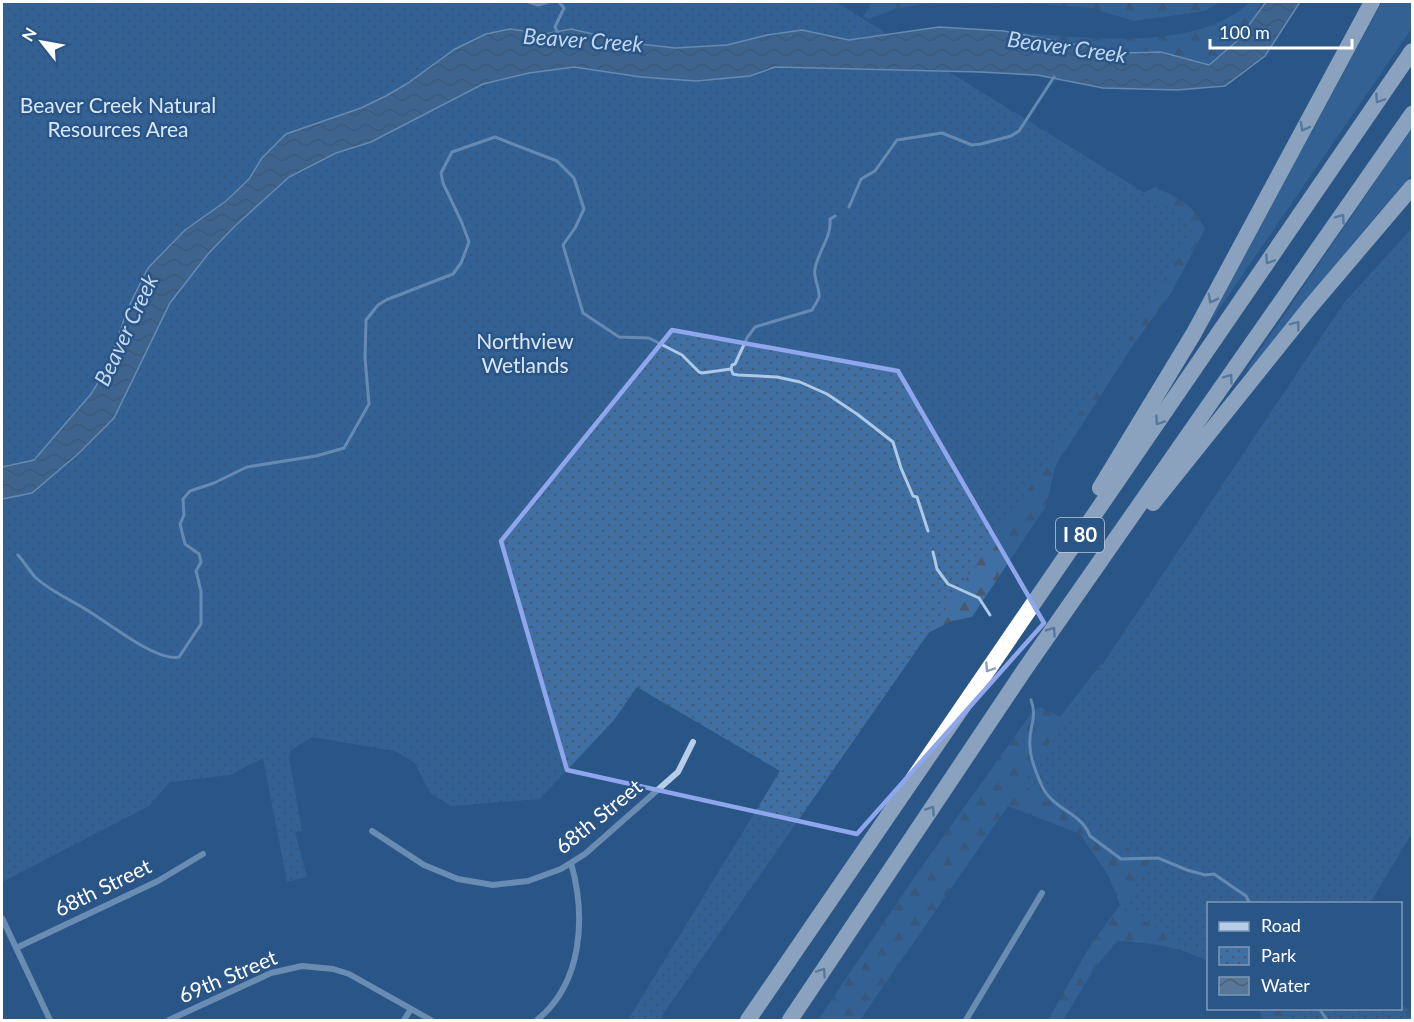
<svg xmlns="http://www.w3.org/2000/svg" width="1414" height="1022" font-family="Lato,sans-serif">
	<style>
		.grass { fill: #3f6fa3 }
		.forest { fill: url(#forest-firs) }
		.park { fill: url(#park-dots) }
		.water { fill: url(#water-waves); stroke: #abc9e8; stroke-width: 1.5 }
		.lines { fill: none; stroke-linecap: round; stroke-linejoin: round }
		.stream { stroke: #abc9e8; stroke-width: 3 }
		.minor { stroke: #b6cee8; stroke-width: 6 }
		.motorway { stroke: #fff; stroke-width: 16 }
		.oneway { stroke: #8aa2bd }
		.marked { fill: none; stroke: #8ea6ec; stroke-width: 4.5; stroke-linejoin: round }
		.labels { text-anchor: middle; stroke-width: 5; stroke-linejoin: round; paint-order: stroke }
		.shield { fill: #2a5587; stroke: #bfccdb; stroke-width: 1.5 }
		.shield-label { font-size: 20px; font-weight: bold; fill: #fff }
		.park-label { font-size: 21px; fill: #d9e7f6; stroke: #2a5587 }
		.street-label { font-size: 21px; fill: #fff; stroke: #2a5587 }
		.water-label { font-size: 22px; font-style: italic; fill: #c2d8ef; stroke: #2a5587 }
	</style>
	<defs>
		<pattern id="forest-firs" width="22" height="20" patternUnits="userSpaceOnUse" patternTransform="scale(1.5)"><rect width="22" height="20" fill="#3f6fa3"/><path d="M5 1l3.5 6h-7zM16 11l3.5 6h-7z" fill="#475a6f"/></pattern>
		<pattern id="park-dots" width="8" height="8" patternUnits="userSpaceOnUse" patternTransform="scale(1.5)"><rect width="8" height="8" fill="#3f6fa3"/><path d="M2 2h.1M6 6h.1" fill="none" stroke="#475a6f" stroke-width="1.8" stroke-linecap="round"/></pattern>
		<pattern id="water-waves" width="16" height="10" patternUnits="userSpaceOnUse" patternTransform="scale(1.5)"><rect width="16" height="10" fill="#587698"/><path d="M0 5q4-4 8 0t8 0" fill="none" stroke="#515f6e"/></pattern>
	</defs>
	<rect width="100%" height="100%" fill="#2a5587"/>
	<path class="grass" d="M1382,2H1412V28L1202,334Z
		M1412,128V174L1353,243L1250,371L1247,369Z"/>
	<path class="forest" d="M872,2H1220L1205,11L1134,21L1091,8L1042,4H922L895,9L869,19L863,17Z
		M1250,2H1266L1237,41L1209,65L1161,52L1123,53L1004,31C1077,36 1191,56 1250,2Z
		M1155,187C1180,199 1192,203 1205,229L1171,293L1129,351L1055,467L1046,506L972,617L952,621L920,637L1134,198Z
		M1111,663L1208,904V961C1179,947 1149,942 1117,941L1094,969L1063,1020H1048L1090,946L1120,905L1108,875L1080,834L1008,806L860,1020H818L918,872L1032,712L1040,707L1060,717L1100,665Z
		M1401,1005L1412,1012V1020H1263L1259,1009L1400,1008Z"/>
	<path class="park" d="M2,2H836L1195,224L1134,331L1031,486L659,1020H628L780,771L637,687L614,720L540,799L451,806L430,793L415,763L395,751L312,737L291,750L289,757L302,831L295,832L307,877L287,882L263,758L230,775L170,782L149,806L2,882Z
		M1412,228V833L1370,903L1208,904V960L1122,907L1149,861L1022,785L1344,303Z
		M1288,1009H1395L1412,1020H1293Z"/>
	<path class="water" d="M1266,2H1300L1265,56L1225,86L1177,90L1103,88L1037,75L980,72L775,67L750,76L696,81L641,77L574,67L529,73L483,84L371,142L336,153L289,177L235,226L208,254L170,303L114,418L79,453L32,493L2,499V467L34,460L91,394L109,365L127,310L148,268L185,230L226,201L249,179L262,158L286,134L361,108L386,96L408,83L455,49L486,34L510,29L545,34L571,29L632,43L675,48L727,45L767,35L802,30L849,40L939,27L1004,31L1123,53L1161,52L1209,65L1237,41Z"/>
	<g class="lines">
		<path class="stream" d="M529,2L538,5L548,2
			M559,35L555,27L564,8L559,2
			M849,207L861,179L875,171L897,140L942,133L972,145L981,144L1011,136L1019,131L1054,77
			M731,369L733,374L738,375L777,377L800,382L827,394L857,414L893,442L901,468L913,496L917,497L928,531
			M933,552L937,569L948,584L979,598L990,615
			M18,555C24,562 29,570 35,577C51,592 72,600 90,612C110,624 157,662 179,657L201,624V591L196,571L201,562L199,554L185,544L180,524L184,515L183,499L190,491L214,483L247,467L316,456L344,448L369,404L365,358L366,320L378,305L386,300L453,274L461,263L469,242L462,223L443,183L441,173L452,152L495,137L557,161L574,178L583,206L584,209L575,228L563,245L583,313L619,337L649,338L682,355L699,372L702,373L731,369L732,365L735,364L747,338L755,327L812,310C814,306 818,301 819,297C820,288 813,278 815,269C818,251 832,237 830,219L835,216
			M1031,700C1038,718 1028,728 1030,746C1030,758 1037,775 1042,786C1053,810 1081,812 1090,836L1121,859L1158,858L1187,870L1205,875L1214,874L1246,896L1250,904
			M1319,1008L1327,1020"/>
		<path class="minor" d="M372,831L424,865L458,879L493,885L528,881L561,869L585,854L678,772L693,742
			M2,918L50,1020
			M16,948L158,881L203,854
			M169,1020L271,973L302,966L333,969L349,974L431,1020
			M404,1020L411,1009
			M537,1020C583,983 586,916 571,863
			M966,1020L1042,893"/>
		<path class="motorway" d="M1100,488L1194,333L1372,2
			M1153,503L1310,307L1412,187
			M748,1020L1412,51
			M790,1020L1025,669L1412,114"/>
	</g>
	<defs><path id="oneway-chevron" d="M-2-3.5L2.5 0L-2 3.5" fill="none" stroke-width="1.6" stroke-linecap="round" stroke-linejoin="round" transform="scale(1.5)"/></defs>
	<g class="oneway">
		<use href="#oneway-chevron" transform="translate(1379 99) rotate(124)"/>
		<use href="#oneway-chevron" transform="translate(1304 127) rotate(118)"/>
		<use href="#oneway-chevron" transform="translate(1341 218) rotate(-55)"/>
		<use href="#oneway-chevron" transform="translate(1269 260) rotate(124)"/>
		<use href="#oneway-chevron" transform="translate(1212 299) rotate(118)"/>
		<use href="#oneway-chevron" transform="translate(1296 325) rotate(-52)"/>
		<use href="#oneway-chevron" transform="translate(1229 378) rotate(-55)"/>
		<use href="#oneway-chevron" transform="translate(1159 421) rotate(124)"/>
		<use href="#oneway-chevron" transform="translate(1052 631) rotate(-55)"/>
		<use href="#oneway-chevron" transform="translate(989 668) rotate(124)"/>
		<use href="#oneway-chevron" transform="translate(931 810) rotate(-56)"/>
		<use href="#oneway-chevron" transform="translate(822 972) rotate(-56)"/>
	</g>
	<path d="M0 0H1414V1022H0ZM672,330L898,371L1044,623L857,834L567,770L501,541Z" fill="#2a5587" fill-opacity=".55" fill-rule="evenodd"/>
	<path class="marked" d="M672,330L898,371L1044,623L857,834L567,770L501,541Z"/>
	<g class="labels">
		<rect class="shield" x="1056" y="518" width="48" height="34" rx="4.5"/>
		<g class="shield-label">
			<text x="1080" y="542">I 80</text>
		</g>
		<g class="park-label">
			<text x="118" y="113">Beaver Creek Natural<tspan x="118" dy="24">Resources Area</tspan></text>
			<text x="525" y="349">Northview<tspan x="525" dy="24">Wetlands</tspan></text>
		</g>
		<g class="street-label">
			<text transform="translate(599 817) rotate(-39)" y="7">68th Street</text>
			<text transform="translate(103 888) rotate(-26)" y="7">68th Street</text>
			<text transform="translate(228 977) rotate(-23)" y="7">69th Street</text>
		</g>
		<g class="water-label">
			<text transform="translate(583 40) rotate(4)" y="8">Beaver Creek</text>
			<text transform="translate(1067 47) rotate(8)" y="8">Beaver Creek</text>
			<text transform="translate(126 330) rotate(-65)" y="8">Beaver Creek</text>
		</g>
	</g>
	<rect width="1414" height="1022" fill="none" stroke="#ffffff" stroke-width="6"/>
	<rect x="1207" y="902" width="195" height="108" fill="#2a5587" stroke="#7f99b7" stroke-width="1.5"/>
	<rect x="1219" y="922" width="30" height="9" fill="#b6cee8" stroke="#7f99b7" stroke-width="1.5"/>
	<text x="1261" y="932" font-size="18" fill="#ffffff">Road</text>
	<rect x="1219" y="947" width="30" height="18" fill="url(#park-dots)" stroke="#7f99b7" stroke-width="1.5"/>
	<text x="1261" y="962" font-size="18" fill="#ffffff">Park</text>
	<rect x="1219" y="977" width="30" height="18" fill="url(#water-waves)" stroke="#7f99b7" stroke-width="1.5"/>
	<text x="1261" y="992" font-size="18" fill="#ffffff">Water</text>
	<g transform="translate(42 42) rotate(301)" stroke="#2a5587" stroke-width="4.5" paint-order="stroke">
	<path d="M0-4.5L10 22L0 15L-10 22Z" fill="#ffffff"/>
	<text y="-9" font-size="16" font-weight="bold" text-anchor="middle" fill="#ffffff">N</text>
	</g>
	<path d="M1210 39v9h142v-9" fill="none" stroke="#ffffff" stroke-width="3"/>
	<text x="1219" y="39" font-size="18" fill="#ffffff" stroke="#2a5587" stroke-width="4.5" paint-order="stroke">100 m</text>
</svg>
